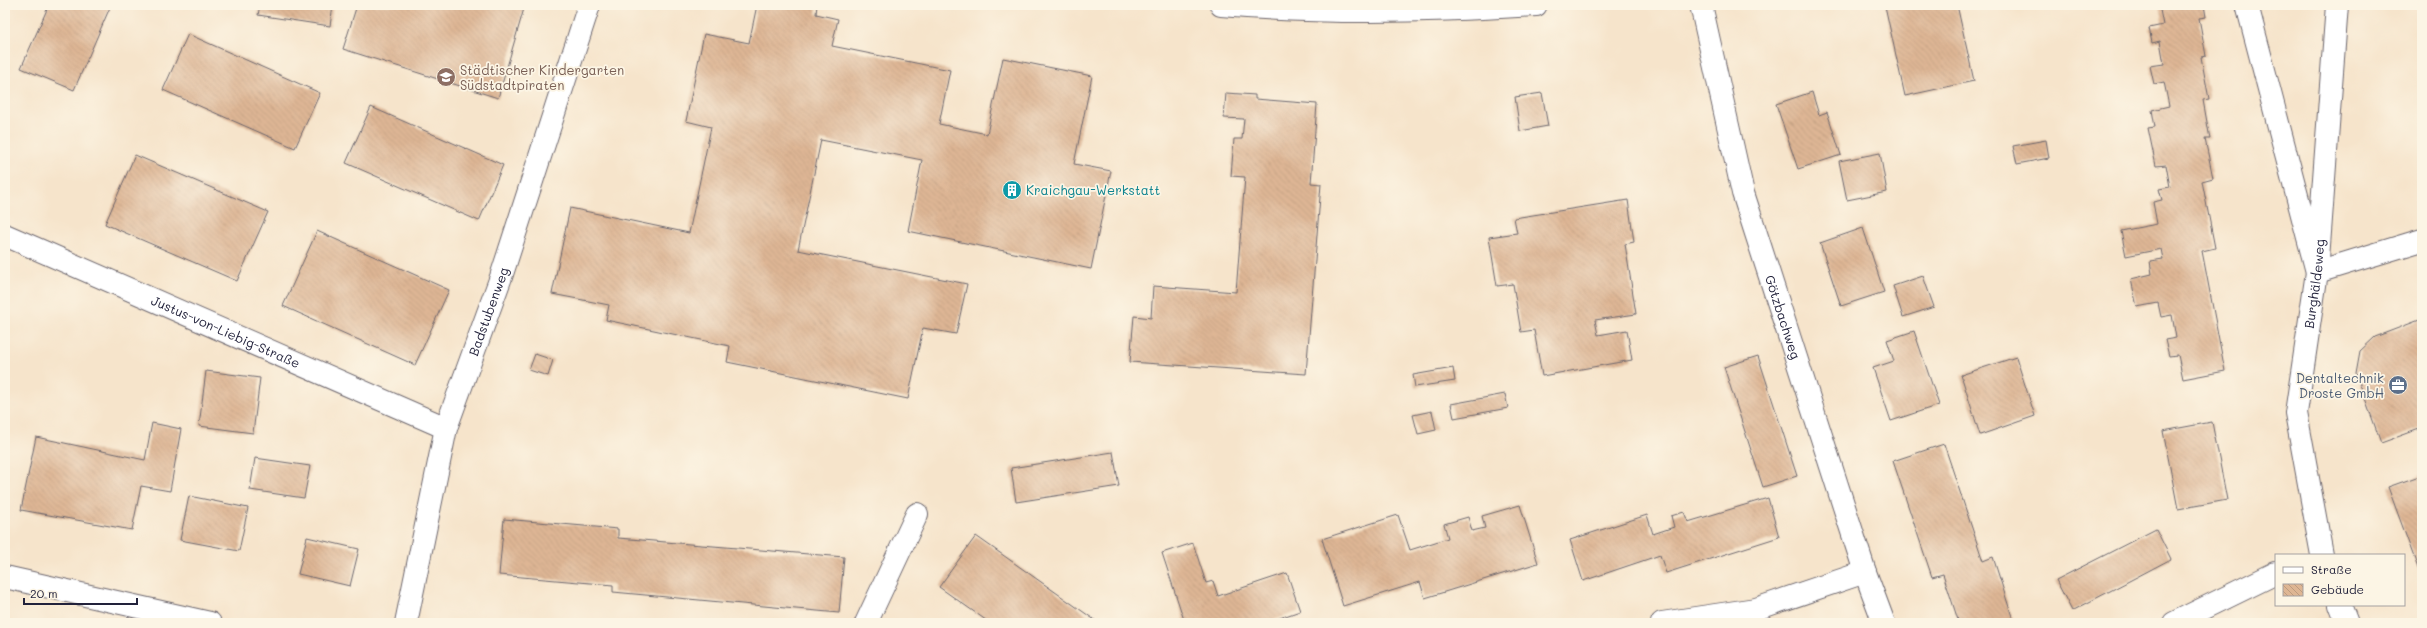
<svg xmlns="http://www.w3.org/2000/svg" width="2427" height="628" font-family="Mali,sans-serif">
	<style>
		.building { fill: url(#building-back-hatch) }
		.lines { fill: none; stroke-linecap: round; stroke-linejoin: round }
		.minor-casing { stroke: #6c666d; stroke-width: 24 }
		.minor { stroke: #fff; stroke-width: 22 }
		.labels { text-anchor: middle; stroke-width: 3.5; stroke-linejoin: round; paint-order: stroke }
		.education-label { font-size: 13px; fill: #785e54; stroke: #fcf5e5; text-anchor: start }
		.culture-label { font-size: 13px; fill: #0d838f; stroke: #fcf5e5; text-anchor: start }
		.street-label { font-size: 13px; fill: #22223b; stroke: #fcf5e5 }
		.service-label { font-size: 13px; fill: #4e5e75; stroke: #fcf5e5; text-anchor: end }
	</style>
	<defs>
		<pattern id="building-back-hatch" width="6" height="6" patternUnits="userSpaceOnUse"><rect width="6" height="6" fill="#deb694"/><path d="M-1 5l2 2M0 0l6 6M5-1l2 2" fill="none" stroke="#be9c80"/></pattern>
	</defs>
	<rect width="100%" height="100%" fill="#fcf5e5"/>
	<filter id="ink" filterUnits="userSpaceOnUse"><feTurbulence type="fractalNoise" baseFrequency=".025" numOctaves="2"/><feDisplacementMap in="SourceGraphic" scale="8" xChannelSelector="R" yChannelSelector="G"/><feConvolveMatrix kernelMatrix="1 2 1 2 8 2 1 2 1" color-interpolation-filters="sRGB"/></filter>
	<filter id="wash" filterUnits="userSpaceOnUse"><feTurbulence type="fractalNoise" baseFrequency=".012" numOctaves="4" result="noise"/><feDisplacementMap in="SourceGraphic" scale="16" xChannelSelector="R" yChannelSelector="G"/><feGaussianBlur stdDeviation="0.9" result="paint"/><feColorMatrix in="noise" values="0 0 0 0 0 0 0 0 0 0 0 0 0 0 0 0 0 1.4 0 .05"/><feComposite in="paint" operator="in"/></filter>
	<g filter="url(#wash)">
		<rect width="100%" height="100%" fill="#f6e4cb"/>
		<g id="blocks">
			<path class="building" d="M49,5H111L74,90L21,68Z
				M260,5H333L330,26L258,15Z
				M357,5H525L498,98L343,49Z
				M757,5H817L816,14L838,19L832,46L950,70L939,124L987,134L1003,58L1092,76L1074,164L1111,171L1091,269L908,231L922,160L821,140L798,250L967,284L956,334L923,328L908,399L727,362L730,346L606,320L609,305L552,294L570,208L689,233L711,127L686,121L704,34L749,43Z
				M1957,5L1974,81L1905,96L1885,6Z
				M2159,5H2204L2206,17L2199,18L2206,56L2201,57L2209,99L2203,100L2210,139H2205L2213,178L2202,181L2215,248L2202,251L2225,371L2183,379L2178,355L2169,356L2165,340L2176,338L2172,315L2161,317L2158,303L2137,307L2131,279L2152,274L2150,261L2163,259L2161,249L2126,256L2121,231L2157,224L2153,202L2162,200L2159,189L2170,187L2166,165L2156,166L2148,128L2155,127L2152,110L2169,106L2164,82L2154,84L2150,66L2164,64L2160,41L2152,43L2149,28L2163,25Z
				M188,34L320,93L295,148L163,90Z
				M1812,92L1819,115L1827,112L1841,155L1798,169L1776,104Z
				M1226,93L1255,95V99L1317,104L1311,183L1321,184L1306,374L1130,362L1134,316L1151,318L1153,286L1236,292L1245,177L1231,176L1234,139H1242L1244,119L1224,118Z
				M1542,93L1548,126L1520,131L1515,97Z
				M371,107L503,165L479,221L346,163Z
				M2046,140L2049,158L2017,164L2013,146Z
				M1880,153L1887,192L1847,200L1839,161Z
				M135,155L268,212L237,281L105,224Z
				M1628,200L1634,242L1625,244L1636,314L1595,320L1598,335L1627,330L1632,360L1542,376L1534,330L1521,332L1513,284L1497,286L1489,237L1517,233L1514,218Z
				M1863,228L1884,292L1841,306L1820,243Z
				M317,231L449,290L415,365L283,306Z
				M1923,276L1934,307L1903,317L1893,286Z
				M2422,319V428L2381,443L2356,373L2360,351L2375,337Z
				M1914,331L1939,405L1891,421L1873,368L1894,361L1887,340Z
				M535,354L553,360L548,376L529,370Z
				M1758,356L1797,476L1763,487L1724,367Z
				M2016,357L2035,416L1980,435L1961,375Z
				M1453,368L1455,381L1415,387L1413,375Z
				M206,371L260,378L253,433L199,426Z
				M1505,394L1508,408L1454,418L1451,404Z
				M1432,411L1436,430L1418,434L1413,415Z
				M2212,422L2227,500L2178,509L2163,431Z
				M152,423L181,429L170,491L141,486L132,530L21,510L36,437L145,460Z
				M1944,444L1983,561L1993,557L2014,623H1959L1943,574L1932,577L1893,461Z
				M1113,452L1119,486L1016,502L1011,468Z
				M255,458L310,466L304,498L250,490Z
				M2422,475V579L2388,487Z
				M189,496L248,508L239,551L180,540Z
				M1768,498L1779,537L1666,573L1660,555L1583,581L1570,540L1647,515L1653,534L1674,527L1671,516L1684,512L1688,522Z
				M1520,505L1538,563L1425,598L1420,582L1343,606L1322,539L1398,515L1410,550L1448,538L1444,524L1468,517L1472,531L1485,528L1482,516Z
				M504,519L618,529V538L844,557L839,613L613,592V585L499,575Z
				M2156,529L2171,559L2072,611L2056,580Z
				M976,536L1099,623H990L939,587Z
				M307,537L359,549L350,586L298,574Z
				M1193,543L1206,583L1213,581L1218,596L1287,573L1300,611L1274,620L1275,623H1185L1162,553Z"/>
		</g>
	</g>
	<g filter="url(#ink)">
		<use href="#blocks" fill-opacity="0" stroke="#6c666d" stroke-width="1"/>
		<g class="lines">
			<defs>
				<g id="minor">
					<path d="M1221,5C1325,14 1432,12 1536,5"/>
					<path id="s1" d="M1701,5L1743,193L1865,572L1884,623"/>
					<path d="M2247,5L2317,272L2422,240"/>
					<path id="s2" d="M5,235L446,428"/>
					<path id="s3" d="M2322,555L2296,413L2317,272L2337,5"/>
					<path d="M5,577L210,623"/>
					<path d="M2340,605L2347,623"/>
					<path id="s4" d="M406,623L446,428L501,277L589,5"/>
					<path d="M866,623L917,514"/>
					<path d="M1662,623L1756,609L1865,572"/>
					<path d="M2174,623L2276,573"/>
				</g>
			</defs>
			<use href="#minor" class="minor-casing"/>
			<use href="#minor" class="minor"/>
		</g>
	</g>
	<defs>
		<symbol id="school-disc" viewBox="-11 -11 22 22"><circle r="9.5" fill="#8d6e63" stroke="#fcf5e5"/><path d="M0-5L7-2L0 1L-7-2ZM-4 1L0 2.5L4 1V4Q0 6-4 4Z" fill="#fff"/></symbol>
		<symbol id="building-disc" viewBox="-11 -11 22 22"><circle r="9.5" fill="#0f9aa8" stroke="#fcf5e5"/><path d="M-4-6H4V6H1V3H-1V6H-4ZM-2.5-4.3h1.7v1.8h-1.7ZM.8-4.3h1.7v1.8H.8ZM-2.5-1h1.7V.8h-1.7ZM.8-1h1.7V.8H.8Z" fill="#fff"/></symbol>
		<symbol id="office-disc" viewBox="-11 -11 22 22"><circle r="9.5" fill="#5c6f8a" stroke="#fcf5e5"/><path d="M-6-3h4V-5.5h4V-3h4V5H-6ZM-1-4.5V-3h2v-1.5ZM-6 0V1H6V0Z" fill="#fff"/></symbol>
	</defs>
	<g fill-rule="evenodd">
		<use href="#school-disc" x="435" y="66" width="22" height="22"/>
		<use href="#building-disc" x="1001" y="179" width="22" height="22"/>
		<use href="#office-disc" x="2387" y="374" width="22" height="22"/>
	</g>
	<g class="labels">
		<g class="education-label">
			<text x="460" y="75">Städtischer Kindergarten<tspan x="460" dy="15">Südstadtpiraten</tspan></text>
		</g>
		<g class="culture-label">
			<text x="1026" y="195">Kraichgau-Werkstatt</text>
		</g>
		<g class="street-label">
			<text dy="5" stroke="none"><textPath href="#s3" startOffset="275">Burghäldeweg</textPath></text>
			<text dy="5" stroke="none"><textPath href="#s4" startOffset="323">Badstubenweg</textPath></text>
			<text dy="5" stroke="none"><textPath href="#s1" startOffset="323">Götzbachweg</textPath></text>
			<text dy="5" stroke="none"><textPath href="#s2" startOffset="241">Justus-von-Liebig-Straße</textPath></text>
		</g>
		<g class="service-label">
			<text x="2384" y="383">Dentaltechnik<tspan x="2384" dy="15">Droste GmbH</tspan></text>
		</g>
	</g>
	<rect width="2427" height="628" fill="none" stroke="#fcf5e5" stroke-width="20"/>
	<rect x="2275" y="554" width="130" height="52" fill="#fcf5e5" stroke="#a5a1a1"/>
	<rect x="2283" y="567" width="20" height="6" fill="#ffffff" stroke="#a5a1a1"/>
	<text x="2311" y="574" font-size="12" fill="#22223b">Straße</text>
	<rect x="2283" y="584" width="20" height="12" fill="url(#building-back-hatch)" stroke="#a5a1a1"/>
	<text x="2311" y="594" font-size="12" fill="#22223b">Gebäude</text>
	<path d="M24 598v6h113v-6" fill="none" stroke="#22223b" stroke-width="2"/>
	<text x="30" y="598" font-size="12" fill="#22223b" stroke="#fcf5e5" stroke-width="3" paint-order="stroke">20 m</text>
</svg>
